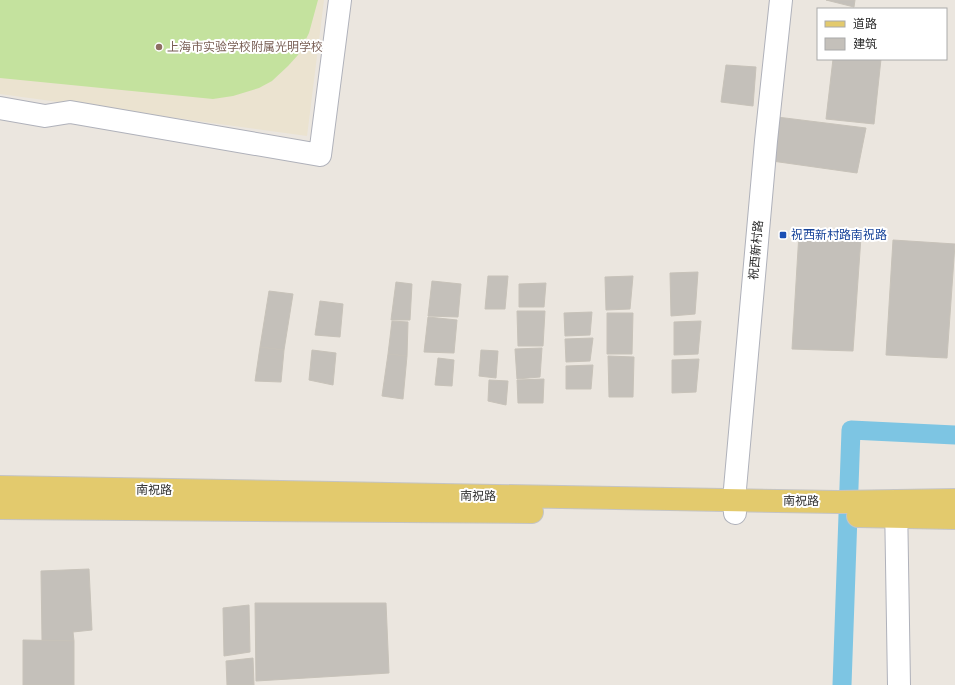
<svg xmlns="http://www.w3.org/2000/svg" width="955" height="685" font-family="Arial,'Noto Sans SC',sans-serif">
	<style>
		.education { fill: #ebe3d0 }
		.pitch { fill: #c4e29e }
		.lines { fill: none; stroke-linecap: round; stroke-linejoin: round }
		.canal { stroke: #7dc5e3; stroke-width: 19 }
		.building { fill: #c4c0ba; stroke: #c7c2b9 }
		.minor-casing { stroke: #afb1ba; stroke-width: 24 }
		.major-casing { stroke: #c4c4c4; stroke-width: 24 }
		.minor { stroke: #fff; stroke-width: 22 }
		.major { stroke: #e3ca6d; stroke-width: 22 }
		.education-dot { fill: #8d6e63; stroke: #fff; stroke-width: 1.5 }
		.transit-dot { fill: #1a4fb4; stroke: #fff; stroke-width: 1.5 }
		.labels { text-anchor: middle; stroke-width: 4; stroke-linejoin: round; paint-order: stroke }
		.education-label { font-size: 12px; fill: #785e54; stroke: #fff; text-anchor: start }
		.transit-label { font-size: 12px; fill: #164399; stroke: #fff; text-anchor: start }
		.street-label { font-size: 12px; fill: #2b2b2b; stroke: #fff }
	</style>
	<rect width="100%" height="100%" fill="#ebe6df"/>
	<path class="education" d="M0,0H324L307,136L0,94Z"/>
	<path class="pitch" d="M0,0H318L309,33L298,55L288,66L272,81L259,88L233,96L213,99L0,78Z"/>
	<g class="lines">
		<path class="canal" d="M842,685L851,430L955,435"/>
	</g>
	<path class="building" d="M826,0H855L854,7Z
		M833,59H881L874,124L826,119Z
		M726,65L756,67L753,106L721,102Z
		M777,117L866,128L857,173L772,161Z
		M799,233L861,237L853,351L792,349Z
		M893,240L955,244L947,358L886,355Z
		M698,272L695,314L671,316L670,273Z
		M488,276H508L505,309H485Z
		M633,276L630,309L606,310L605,277Z
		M432,281L461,284L458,317L428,316Z
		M396,282L412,284L410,320H391Z
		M546,283L544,307H519V284Z
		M269,291L293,294L284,350L260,347Z
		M320,301L343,304L340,337L315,335Z
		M517,311H545L543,346H518Z
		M592,312L590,335L565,336L564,313Z
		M607,313H633L632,354H607Z
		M428,317L457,320L454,353L424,352Z
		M392,321L408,322L407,356L388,354Z
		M701,321L698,354L674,355V322Z
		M593,338L590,361L566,362L565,339Z
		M260,347L284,350L281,382L255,381Z
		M542,348L540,377L517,379L515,349Z
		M312,350L336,353L333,385L309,380Z
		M481,350L498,351L496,378L479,376Z
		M388,354L407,356L403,399L382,396Z
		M608,356L634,357L633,397H609Z
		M438,358L454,360L452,386L435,385Z
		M699,359L696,392L672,393V360Z
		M593,365L591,389H566V366Z
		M544,379L543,403H518L517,380Z
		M489,380L508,381L506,405L488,401Z
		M89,569L92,630L73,632L74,641L42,640L41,571Z
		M255,603H386L389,673L256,681Z
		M249,605L250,652L224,656L223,608Z
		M23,640L74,641V685H23Z
		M253,658L254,685H227L226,661Z"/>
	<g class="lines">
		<defs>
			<path id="minor" d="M0,108L45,116L70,112L320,155L340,0
				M896,501L899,685
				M735,513L734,500L766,141L781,0"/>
			<path id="major" d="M0,487L838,502L955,500
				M0,508L532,512
				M858,516L955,518"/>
		</defs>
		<use href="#minor" class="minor-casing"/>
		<use href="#major" class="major-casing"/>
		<use href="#minor" class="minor"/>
		<use href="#major" class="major"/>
	</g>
	<circle class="education-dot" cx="159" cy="47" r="4"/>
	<rect class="transit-dot" x="779" y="231" width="8" height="8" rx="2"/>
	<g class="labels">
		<g class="education-label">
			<text x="167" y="51">上海市实验学校附属光明学校</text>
		</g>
		<g class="transit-label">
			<text x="791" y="239">祝西新村路南祝路</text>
		</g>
		<g class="street-label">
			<text transform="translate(756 250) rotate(-85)" y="4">祝西新村路</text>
			<text transform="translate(154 490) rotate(1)" y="4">南祝路</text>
			<text transform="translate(478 496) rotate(1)" y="4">南祝路</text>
			<text transform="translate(801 501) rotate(1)" y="4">南祝路</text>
		</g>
	</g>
	<rect x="817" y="8" width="130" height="52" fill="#ffffff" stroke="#aaaaaa"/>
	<rect x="825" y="21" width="20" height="6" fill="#e3ca6d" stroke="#aaaaaa"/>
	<text x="853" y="28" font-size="12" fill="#2b2b2b">道路</text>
	<rect x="825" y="38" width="20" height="12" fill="#c4c0ba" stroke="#aaaaaa"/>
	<text x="853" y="48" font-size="12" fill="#2b2b2b">建筑</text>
</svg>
